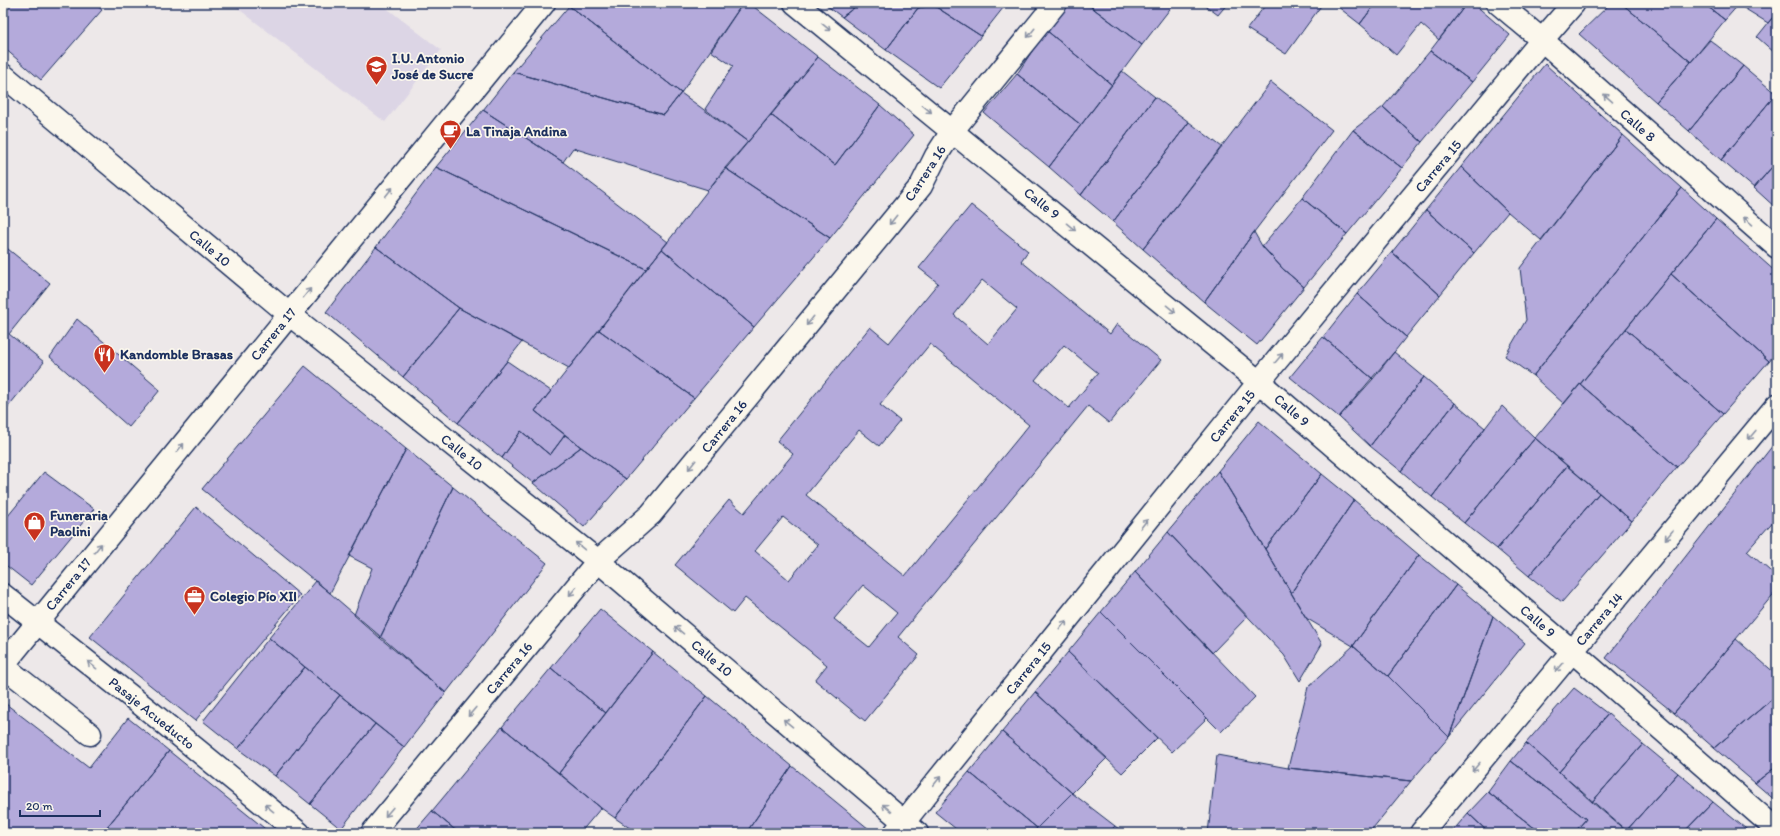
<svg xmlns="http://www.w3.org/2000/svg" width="1780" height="836" font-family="Itim,sans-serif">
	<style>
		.built { fill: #dcd5e5 }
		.building { fill: #b4aadb; stroke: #1b2f5e; fill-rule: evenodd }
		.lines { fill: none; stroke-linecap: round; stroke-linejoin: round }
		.minor-casing { stroke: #1b2f5e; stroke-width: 25 }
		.minor { stroke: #fbf7ec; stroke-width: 22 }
		.oneway { stroke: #8b93a5 }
		.labels { text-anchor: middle; stroke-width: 3.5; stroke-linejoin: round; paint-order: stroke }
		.poi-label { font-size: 14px; font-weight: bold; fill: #1b2f5e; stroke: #fbf7ec; text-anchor: start }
		.street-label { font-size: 14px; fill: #1b2f5e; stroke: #fbf7ec }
	</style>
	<rect width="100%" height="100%" fill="#ede8e9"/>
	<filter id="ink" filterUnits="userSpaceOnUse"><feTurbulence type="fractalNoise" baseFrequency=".025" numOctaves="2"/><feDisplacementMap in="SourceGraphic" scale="8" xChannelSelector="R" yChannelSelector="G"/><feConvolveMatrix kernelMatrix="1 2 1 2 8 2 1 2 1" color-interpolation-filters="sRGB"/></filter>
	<g filter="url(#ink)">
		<path class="built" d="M231,3H380L441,50L385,122Z"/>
		<path class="building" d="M3,3H94L102,10L41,80L3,47Z
			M572,3H743L681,93L569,6Z
			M743,3H749L818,57L748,142L705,109L733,66L711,51Z
			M823,3H860L842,17Z
			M860,3H935L933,5L918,8L886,50L842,17Z
			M935,3H1007L981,36L933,5Z
			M1069,3H1086L1142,45L1112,85L1046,30Z
			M1086,3H1171L1173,5L1142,45Z
			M1202,3H1228L1218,15Z
			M1267,3H1323L1286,54L1247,29Z
			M1333,3H1376L1360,24Z
			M1376,3H1467L1439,40L1421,24L1396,55L1360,24Z
			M1467,3H1473L1510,35L1472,82L1430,51Z
			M1611,3H1621L1691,62L1656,102L1579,34Z
			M1621,3H1703L1725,20L1691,62Z
			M1703,3H1740L1725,20Z
			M1740,3H1777V12L1768,23L1739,5Z
			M933,5L981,36L939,88L886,50L918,8Z
			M569,6L681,93L664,115L513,72Z
			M1777,12V53L1776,54L1757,37Z
			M1046,30L1112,85L1081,125L1017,74Z
			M1710,40L1743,66L1689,131L1656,102Z
			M1430,51L1472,82L1422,142L1383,107Z
			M818,57L880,105L835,165L771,115Z
			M1545,64L1623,135L1541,240L1508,212L1461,167Z
			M1743,66L1776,94L1721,160L1689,131Z
			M1122,71L1155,97L1081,195L1049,167Z
			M513,72L664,115L681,93L748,142L708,190L573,148L563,162L483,110Z
			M1017,74L1081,125L1049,167L984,113Z
			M1271,82L1332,130L1254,232L1204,302L1143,249Z
			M1776,94L1777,161L1754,188L1721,160Z
			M1155,97L1189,122L1113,222L1081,195Z
			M880,105L914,135L830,238L725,168L771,115L835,165Z
			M1383,107L1422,142L1402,168L1353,130Z
			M483,110L563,162L668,242L646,269L436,167Z
			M1189,122L1222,147L1143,249L1113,222Z
			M1353,130L1402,168L1347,234L1302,198Z
			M1623,135L1682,188L1533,376L1505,356L1526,320L1520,268Z
			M1777,161V209L1754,188Z
			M436,167L646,269L569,368L459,308L376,247Z
			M1461,167L1508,212L1474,253L1426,210Z
			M725,168L830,238L754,327L662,249Z
			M1682,188L1716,219L1564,404L1533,376Z
			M1302,198L1347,234L1304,287L1283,269L1262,246Z
			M971,205L1028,251L1021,261L1110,334L1117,324L1161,360L1109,423L1088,406L898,637L919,655L865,721L815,680L827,665L745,598L733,613L675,565L729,500L744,513L793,454L777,441L870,327L889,343L938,283L919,268ZM982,280L1017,309L988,344L954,315ZM930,344L1029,425L905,576L806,495L859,430L879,446L900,421L880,405ZM1064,345L1098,373L1069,408L1035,380ZM783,517L818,545L789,580L755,551ZM863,585L897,613L869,647L834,619Z
			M1426,210L1474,253L1440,295L1392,252Z
			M1716,219L1777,273V351L1769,361L1671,274Z
			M1254,232L1262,246L1283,269L1304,287L1257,345L1204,302Z
			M3,245L50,283L9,334L44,362L3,413Z
			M376,247L459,308L403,377L326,312Z
			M662,249L754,327L694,398L599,330Z
			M1392,252L1440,295L1406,337L1357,294Z
			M1671,274L1769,361L1723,414L1626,329Z
			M1357,294L1406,337L1373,379L1323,337Z
			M459,308L522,342L458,423L403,377Z
			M77,319L160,390L129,427L50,357Z
			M1626,329L1723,414L1677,467L1580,384Z
			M599,330L694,398L626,479L581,447L535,411Z
			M1323,337L1373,379L1339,417L1290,377Z
			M1394,352L1424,377L1370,446L1339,417Z
			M507,361L551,391L535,411L565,435L550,455L521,431L502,458L458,423Z
			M305,366L406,449L330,593L202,489Z
			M1424,377L1455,403L1401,471L1370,446Z
			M1580,384L1677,467L1632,521L1535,438Z
			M1455,403L1485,428L1432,497L1401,471Z
			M1502,406L1535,438L1464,523L1432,497Z
			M1259,421L1322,474L1265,549L1218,471Z
			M521,431L550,455L565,435L581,447L533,483L502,458Z
			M1535,438L1567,466L1497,549L1464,523Z
			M1777,440V517L1747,551L1777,577V590L1674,713L1606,658Z
			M581,447L626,479L584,527L533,483Z
			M406,449L453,487L380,638L354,615L372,568L349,556Z
			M1567,466L1599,493L1529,576L1497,549Z
			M1218,471L1322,644L1300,681L1284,655L1168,532Z
			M44,472L94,509L31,585L3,563V522Z
			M1322,474L1354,500L1291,593L1265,549Z
			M453,487L547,563L446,693L380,638Z
			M1599,493L1632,521L1562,602L1529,576Z
			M1354,500L1419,555L1353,646L1306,618L1291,593Z
			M196,507L300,595L195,721L90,637Z
			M1168,532L1247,617L1212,653L1135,572Z
			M1419,555L1456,585L1388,676L1353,646Z
			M1135,572L1255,697L1221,732L1101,612Z
			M316,581L446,693L404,747L269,638Z
			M1456,585L1493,616L1449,737L1388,676Z
			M600,609L653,652L606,713L551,668Z
			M1101,612L1207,718L1172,752L1068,652Z
			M1493,616L1525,643L1449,737Z
			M269,638L305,667L238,749L203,721Z
			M1736,639L1777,675V695L1714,748L1674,713Z
			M1353,646L1388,676L1449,737L1411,781L1288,768L1308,687Z
			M653,652L707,696L615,818L601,808L559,773Z
			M1068,652L1157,738L1122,773L1035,692Z
			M305,667L340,695L275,776L238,749Z
			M551,668L606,713L559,773L502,727Z
			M1574,688L1608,714L1559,772L1526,743Z
			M1035,692L1107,758L1072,793L1002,732Z
			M340,695L375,724L310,804L275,776Z
			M1777,695V766L1755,783L1714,748Z
			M707,696L792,766L746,833H637L615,818Z
			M6,704L89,768L128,718L169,751L102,833H3V707Z
			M1608,714L1643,744L1592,802L1559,772Z
			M375,724L404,747L341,829L310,804Z
			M502,727L601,808L580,833H459L432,811Z
			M1002,732L1072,793L1037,828L969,772Z
			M1526,743L1629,833H1574L1586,819L1511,761Z
			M1643,744L1678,773L1626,831L1592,802Z
			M169,751L269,832L268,833H117L107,827Z
			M1217,755L1288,768L1411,781L1369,833H1208Z
			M1511,761L1586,819L1574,833H1541L1488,792Z
			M792,766L869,829L865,833H753L748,830Z
			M1777,766V802L1755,783Z
			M969,772L1037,828L1032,833H961L935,812Z
			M1678,773L1713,802L1683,833H1628L1626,831Z
			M1488,792L1541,833H1489L1468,813Z
			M1072,793L1115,826L1108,833H1032Z
			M1713,802L1751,833H1683Z
			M432,811L459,833H413Z
			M1468,813L1489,833H1451Z
			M1115,826L1124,833H1108Z"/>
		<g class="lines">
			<defs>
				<path id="minor" d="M795,3L1259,382L1572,651L1777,830
					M1498,3L1542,40L1777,247
					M3,75L289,314L598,561L917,833
					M3,595L153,714L299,833
					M3,665L544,3
					M3,666L90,734
					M372,833L598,561L651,514L921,186L936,156L953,130L1056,3
					M895,833L1259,382L1542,40L1574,3
					M1421,833L1777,405"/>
			</defs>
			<use href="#minor" class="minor-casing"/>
			<use href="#minor" class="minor"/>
		</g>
		<defs><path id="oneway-shaft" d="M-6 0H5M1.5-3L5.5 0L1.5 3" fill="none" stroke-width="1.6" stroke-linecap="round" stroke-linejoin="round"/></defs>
		<g class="oneway">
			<use href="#oneway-shaft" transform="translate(826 27) rotate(39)"/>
			<use href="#oneway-shaft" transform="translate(1031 33) rotate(129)"/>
			<use href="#oneway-shaft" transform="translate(1608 98) rotate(-139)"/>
			<use href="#oneway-shaft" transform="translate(927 109) rotate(39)"/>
			<use href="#oneway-shaft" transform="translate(389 192) rotate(-51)"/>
			<use href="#oneway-shaft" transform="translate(893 220) rotate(129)"/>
			<use href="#oneway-shaft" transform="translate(1748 221) rotate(-139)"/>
			<use href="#oneway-shaft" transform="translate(1071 227) rotate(39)"/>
			<use href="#oneway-shaft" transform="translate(307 293) rotate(-51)"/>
			<use href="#oneway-shaft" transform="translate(1171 309) rotate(39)"/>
			<use href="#oneway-shaft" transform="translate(810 321) rotate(129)"/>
			<use href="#oneway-shaft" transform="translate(1279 358) rotate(-50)"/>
			<use href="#oneway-shaft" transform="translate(1752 435) rotate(130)"/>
			<use href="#oneway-shaft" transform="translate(180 448) rotate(-51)"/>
			<use href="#oneway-shaft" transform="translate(692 465) rotate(129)"/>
			<use href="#oneway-shaft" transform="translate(1144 524) rotate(-51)"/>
			<use href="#oneway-shaft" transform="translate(1669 535) rotate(130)"/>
			<use href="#oneway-shaft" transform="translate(580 546) rotate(-141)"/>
			<use href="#oneway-shaft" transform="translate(98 548) rotate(-51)"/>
			<use href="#oneway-shaft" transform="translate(573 591) rotate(130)"/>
			<use href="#oneway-shaft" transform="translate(1063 625) rotate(-51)"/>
			<use href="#oneway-shaft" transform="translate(679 630) rotate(-140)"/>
			<use href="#oneway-shaft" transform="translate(92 665) rotate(-141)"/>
			<use href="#oneway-shaft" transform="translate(1559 667) rotate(130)"/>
			<use href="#oneway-shaft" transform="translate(472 712) rotate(130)"/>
			<use href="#oneway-shaft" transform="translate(788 723) rotate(-140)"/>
			<use href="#oneway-shaft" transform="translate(1476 767) rotate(130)"/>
			<use href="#oneway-shaft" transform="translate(937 781) rotate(-51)"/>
			<use href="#oneway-shaft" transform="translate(269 808) rotate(-141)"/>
			<use href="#oneway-shaft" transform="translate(887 808) rotate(-140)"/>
			<use href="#oneway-shaft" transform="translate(389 812) rotate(130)"/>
		</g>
	</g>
	<defs>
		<symbol id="university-pin" viewBox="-11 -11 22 30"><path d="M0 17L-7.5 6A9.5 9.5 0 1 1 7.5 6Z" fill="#c8321e" stroke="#fbf7ec"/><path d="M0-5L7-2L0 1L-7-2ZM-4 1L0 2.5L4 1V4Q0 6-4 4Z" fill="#fff"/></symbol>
		<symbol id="cafe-pin" viewBox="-11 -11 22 30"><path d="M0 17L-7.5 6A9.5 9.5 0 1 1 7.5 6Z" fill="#c8321e" stroke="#fbf7ec"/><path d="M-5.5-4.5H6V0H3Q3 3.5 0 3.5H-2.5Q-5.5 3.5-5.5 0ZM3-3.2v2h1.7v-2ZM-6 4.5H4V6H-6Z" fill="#fff"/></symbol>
		<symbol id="restaurant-pin" viewBox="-11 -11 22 30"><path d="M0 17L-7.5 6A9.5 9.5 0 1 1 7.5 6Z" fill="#c8321e" stroke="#fbf7ec"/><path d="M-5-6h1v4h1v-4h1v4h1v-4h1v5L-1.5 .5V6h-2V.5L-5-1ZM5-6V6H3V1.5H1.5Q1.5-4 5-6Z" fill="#fff"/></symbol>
		<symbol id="shop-pin" viewBox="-11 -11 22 30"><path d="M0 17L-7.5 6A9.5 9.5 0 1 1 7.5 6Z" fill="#c8321e" stroke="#fbf7ec"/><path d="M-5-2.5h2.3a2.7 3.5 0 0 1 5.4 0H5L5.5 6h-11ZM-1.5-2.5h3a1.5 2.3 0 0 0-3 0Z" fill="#fff"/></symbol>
		<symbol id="office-pin" viewBox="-11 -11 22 30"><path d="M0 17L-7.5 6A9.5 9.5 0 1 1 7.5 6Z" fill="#c8321e" stroke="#fbf7ec"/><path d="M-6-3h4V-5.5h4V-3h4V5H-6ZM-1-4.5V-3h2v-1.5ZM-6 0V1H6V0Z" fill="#fff"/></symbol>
	</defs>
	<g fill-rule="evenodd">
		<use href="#university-pin" x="364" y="54" width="25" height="34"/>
		<use href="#cafe-pin" x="438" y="118" width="25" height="34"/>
		<use href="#restaurant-pin" x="92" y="342" width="25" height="34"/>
		<use href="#shop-pin" x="22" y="510" width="25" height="34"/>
		<use href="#office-pin" x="182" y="584" width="25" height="34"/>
	</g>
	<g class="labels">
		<g class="poi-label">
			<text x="392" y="63">I.U. Antonio<tspan x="392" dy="16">José de Sucre</tspan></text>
			<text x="466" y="136">La Tinaja Andina</text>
			<text x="120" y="359">Kandomble Brasas</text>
			<text x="50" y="520">Funeraria<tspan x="50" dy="16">Paolini</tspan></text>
			<text x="210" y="601">Colegio Pío XII</text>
		</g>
		<g class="street-label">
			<text transform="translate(1638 125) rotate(41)" y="5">Calle 8</text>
			<text transform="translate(1438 166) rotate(-50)" y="5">Carrera 15</text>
			<text transform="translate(925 173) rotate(-57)" y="5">Carrera 16</text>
			<text transform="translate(1042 203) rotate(39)" y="5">Calle 9</text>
			<text transform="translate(210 248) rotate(40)" y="5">Calle 10</text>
			<text transform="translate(273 334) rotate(-51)" y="5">Carrera 17</text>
			<text transform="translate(1292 410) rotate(41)" y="5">Calle 9</text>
			<text transform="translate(1232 416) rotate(-51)" y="5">Carrera 15</text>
			<text transform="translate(724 426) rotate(-51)" y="5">Carrera 16</text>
			<text transform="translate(462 452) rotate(39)" y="5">Calle 10</text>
			<text transform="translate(68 584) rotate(-51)" y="5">Carrera 17</text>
			<text transform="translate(1599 619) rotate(-50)" y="5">Carrera 14</text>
			<text transform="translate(1538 621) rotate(41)" y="5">Calle 9</text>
			<text transform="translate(712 658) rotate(40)" y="5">Calle 10</text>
			<text transform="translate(509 668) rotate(-50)" y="5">Carrera 16</text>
			<text transform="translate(1028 668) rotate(-51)" y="5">Carrera 15</text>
			<text transform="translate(152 713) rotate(39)" y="5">Pasaje Acueducto</text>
		</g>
	</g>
	<rect width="1780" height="836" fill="none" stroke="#fbf7ec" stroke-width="16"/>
	<rect x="8" y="8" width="1764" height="820" fill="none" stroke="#1b2f5e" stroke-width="1.5" filter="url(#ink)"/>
	<path d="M20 810v6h80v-6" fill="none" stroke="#1b2f5e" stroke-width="2"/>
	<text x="26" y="810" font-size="12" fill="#1b2f5e" stroke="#fbf7ec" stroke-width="3" paint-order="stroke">20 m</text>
</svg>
